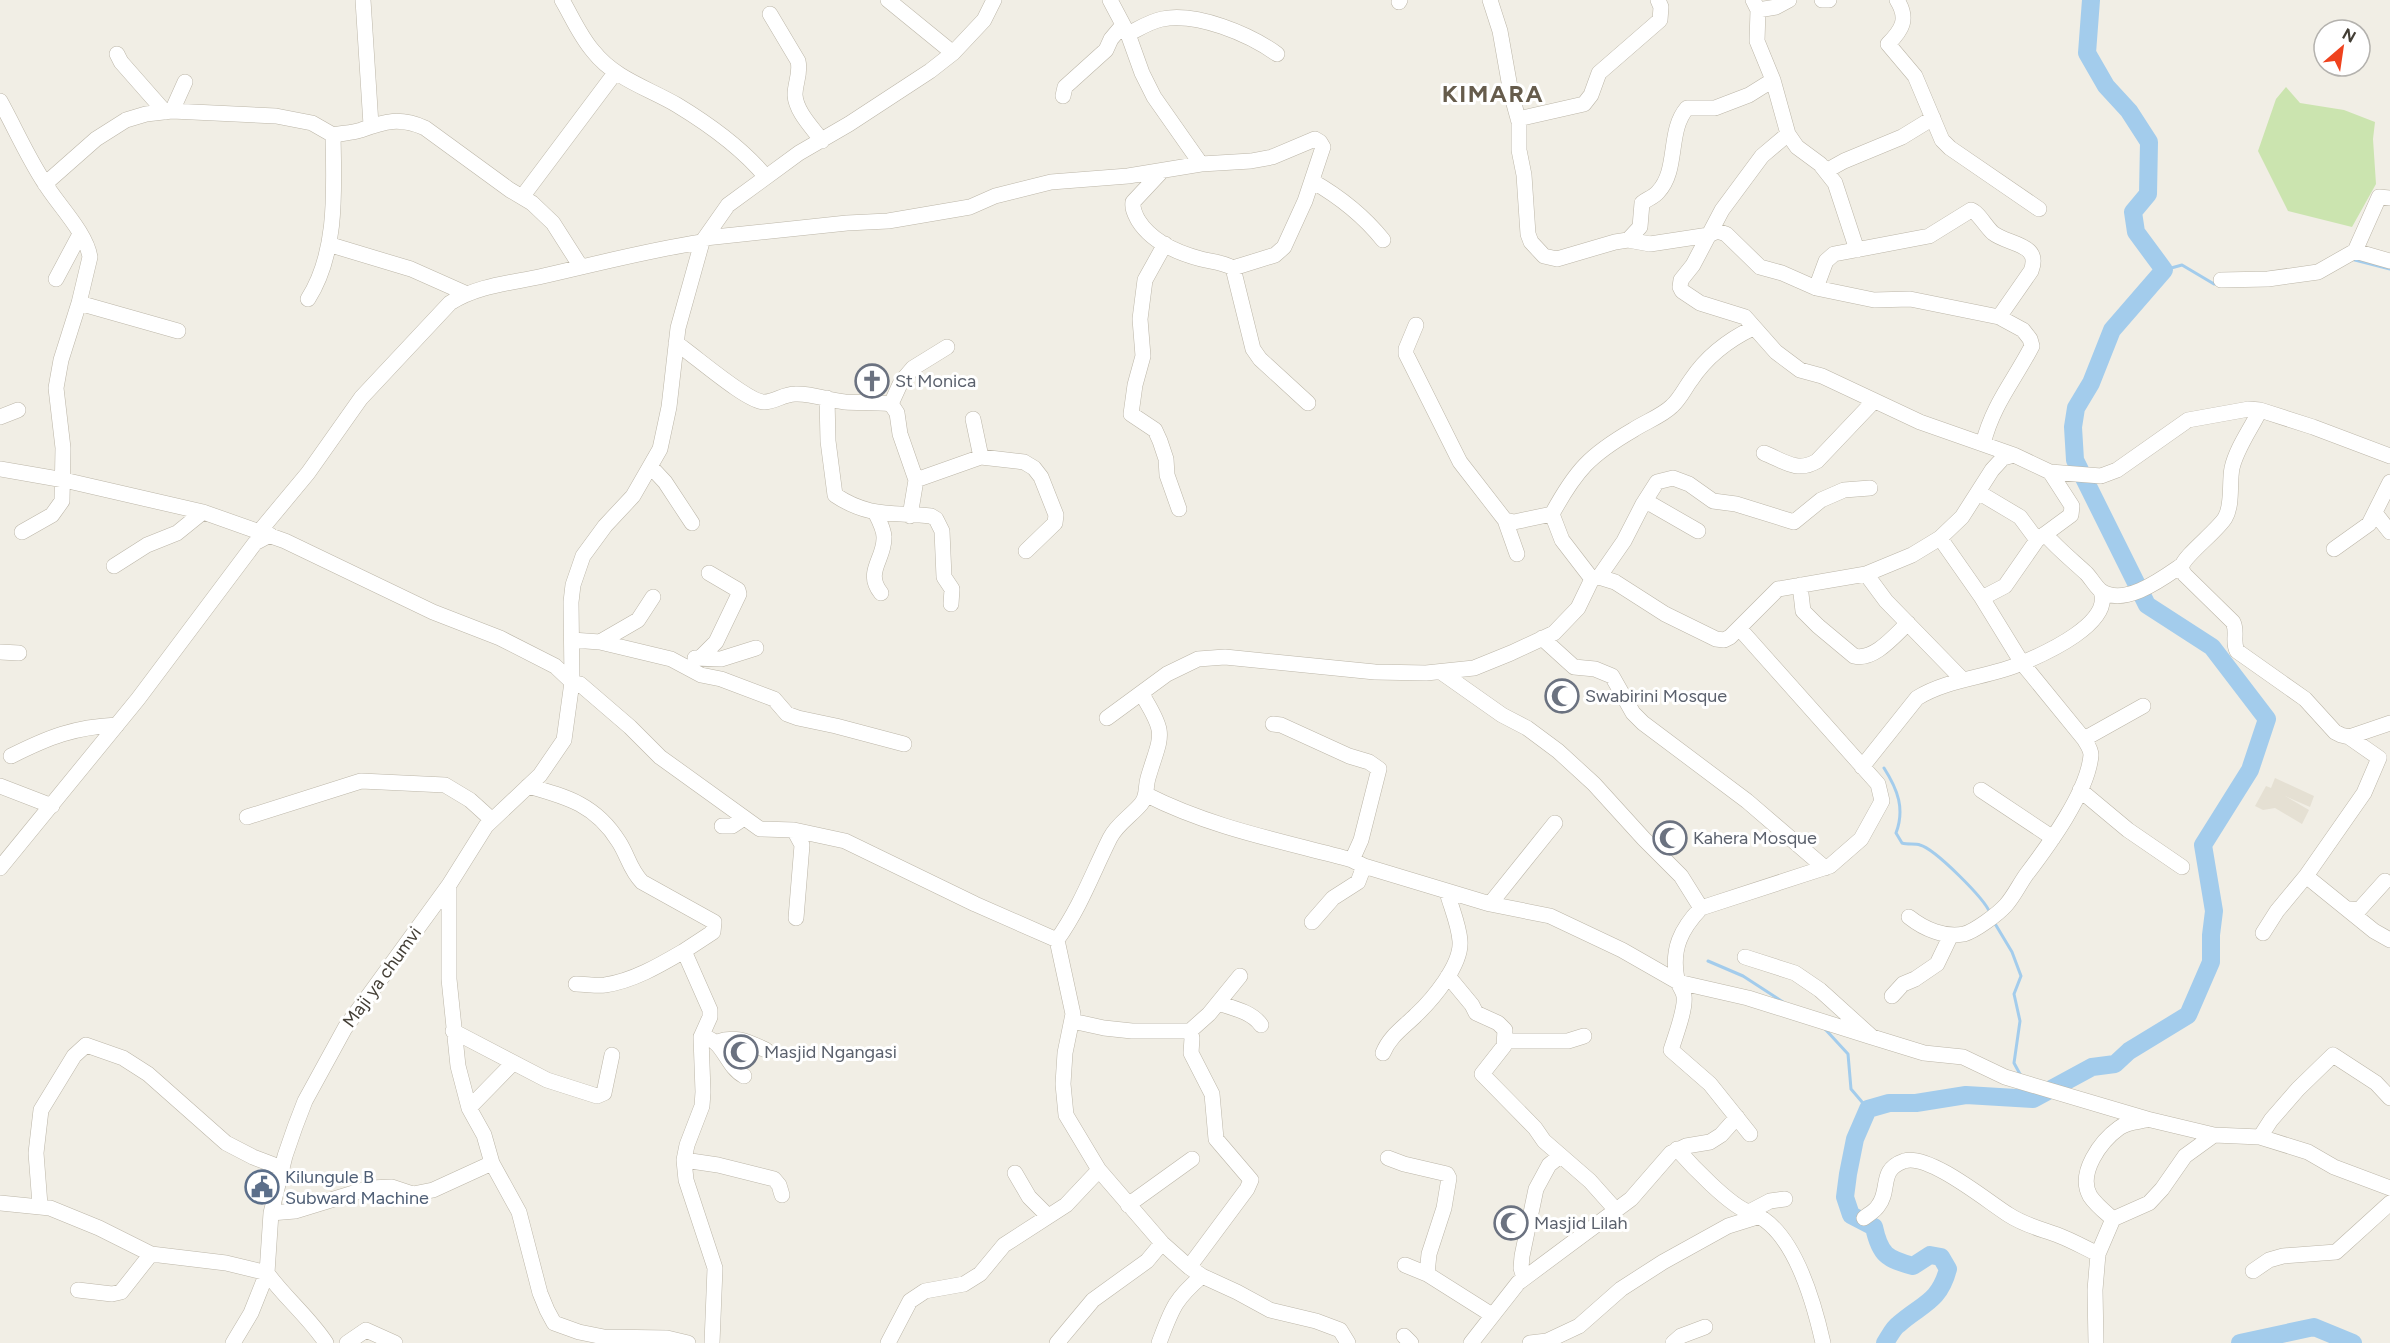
<svg xmlns="http://www.w3.org/2000/svg" width="2390" height="1343" font-family="Figtree,sans-serif">
	<style>
		.residential { fill: #e5e0d3 }
		.green { fill: #cbe4af }
		.lines { fill: none; stroke-linecap: round; stroke-linejoin: round }
		.stream { stroke: #a3ccec; stroke-width: 3 }
		.river { stroke: #a3ccec; stroke-width: 18 }
		.minor-casing { stroke: #bcb6a8; stroke-width: 16 }
		.minor { stroke: #fff; stroke-width: 15 }
		.labels { text-anchor: middle; stroke-width: 6; stroke-linejoin: round; paint-order: stroke }
		.worship-label { font-size: 18px; fill: #5b616d; stroke: #fff; text-anchor: start }
		.street-label { font-size: 18px; fill: #433e35; stroke: #fff }
		.service-label { font-size: 18px; fill: #4e5e75; stroke: #fff; text-anchor: start }
		.district-label { font-size: 24px; font-weight: bold; letter-spacing: 1.5px; fill: #665c4c; stroke: #fff }
	</style>
	<rect width="100%" height="100%" fill="#f1eee5"/>
	<path class="residential" d="M2275,778L2314,796L2310,807L2285,796L2309,810L2302,824L2275,808L2263,810L2255,806L2266,786L2271,788Z"/>
	<path class="green" d="M2286,87L2300,103L2344,110L2375,122L2373,139L2376,184L2352,227L2288,211L2258,151L2276,99Z"/>
	<g class="lines">
		<path class="stream" d="M2351,259L2390,269
			M2164,270L2182,265L2214,284H2219
			M1884,768C1898,790 1905,809 1896,833L1902,843C1908,845 1915,843 1920,845C1935,849 1985,899 1990,913
			M1994,922L2012,952L2021,976L2014,994L2020,1021L2014,1063L2021,1076
			M1708,961L1743,976L1783,1002
			M1825,1029L1848,1054L1851,1089L1868,1109
			M2027,1090L2033,1099"/>
		<path class="river" d="M1885,1343C1889,1337 1893,1328 1899,1324C1921,1304 1939,1303 1948,1269L1941,1257L1930,1255L1913,1266C1887,1259 1880,1255 1874,1227L1851,1215L1845,1197L1848,1174L1855,1139L1868,1109L1889,1103H1916L1966,1095L2033,1099L2092,1067L2115,1064L2129,1051L2188,1015L2211,962V935L2214,911L2203,845L2250,770L2267,719L2212,647L2147,605L2075,460L2073,427L2076,408L2091,383L2112,330L2164,270L2136,232L2133,212L2148,194L2149,142L2129,111L2106,86L2087,53L2091,0
			M2240,1343L2314,1327L2353,1343"/>
		<defs>
			<path id="minor" d="M363,0L371,125
				M562,0C572,17 580,36 593,51C615,79 648,88 677,105C710,125 742,148 766,177
				M888,0L953,53
				M1110,0L1128,34L1142,73L1154,97L1201,164
				M1490,0L1500,31L1511,93L1519,122V150L1524,175L1528,234L1531,242L1544,256L1557,259L1615,242L1628,240L1650,244L1709,235L1717,231L1726,234L1760,267L1782,273L1816,288L1874,300L1910,299L1999,317L2023,330L2030,339L2032,346C2014,381 1993,404 1983,444
				M1753,0L1758,10L1757,41L1773,80L1788,134L1797,147L1820,164L1835,183L1857,250
				M1822,0H1829
				M1897,0C1909,19 1902,30 1888,44L1915,76L1942,140L1950,148L2039,209
				M1399,2L1400,0
				M1758,10L1776,7L1789,0
				M770,14L798,61C801,73 795,83 795,95C796,112 813,128 822,141
				M1128,34C1138,29 1151,21 1162,19C1197,12 1249,34 1277,54
				M117,54L121,62L165,112
				M1063,96L1065,87L1106,50L1111,39L1122,26
				M0,101C15,128 27,156 44,182C57,204 86,232 90,257L79,303L61,360L56,388L63,448L62,501L52,515L22,532
				M172,111L185,82
				M1518,119L1584,104L1591,95L1599,73L1660,20L1661,7L1658,0
				M1788,134L1762,156L1722,210L1693,265L1681,280L1680,287L1682,291L1700,303L1745,317L1776,352L1800,370L1822,376L1920,422L2014,455
				M1162,171L1133,202C1132,209 1135,214 1138,220C1151,241 1178,253 1201,259C1213,262 1222,262 1233,268L1253,349L1260,359L1308,403
				M1826,171L1844,161L1902,137L1933,118
				M1312,181C1340,197 1363,215 1383,240
				M45,184L96,139L126,120L146,114L172,111L276,116L312,123L333,135
				M522,197L615,73
				M705,238L847,223L888,221L970,207L995,196L1051,182L1128,176L1201,164L1251,161L1272,157L1315,139L1320,142L1323,147L1305,201L1284,247L1275,255L1233,268
				M1628,240L1640,227L1642,203C1647,199 1654,197 1658,192C1679,170 1667,131 1687,108H1715L1749,95L1773,80
				M1165,244L1145,280L1140,319L1143,356L1135,385L1131,414L1155,430L1160,441L1166,459L1167,475L1179,509
				M331,245L411,269L465,293
				M2355,251L2379,197L2390,198
				M56,279L80,234
				M2221,280L2268,279L2318,272L2355,251L2390,261
				M1816,288L1826,261L1834,254L1929,236L1971,210C1978,212 1986,227 1993,233C2008,245 2042,243 2031,271L1999,317
				M308,299C338,252 334,189 333,135C342,133 352,133 361,130C385,121 400,117 425,128L510,190L532,203L553,223L581,267
				M79,303L178,331
				M1416,325L1406,349V354L1460,462L1505,520L1514,522L1552,514
				M676,343C694,355 747,402 764,402C774,402 784,394 795,394C812,393 827,400 845,402C860,403 875,402 891,404L901,382L913,368L947,347
				M827,398L828,441L835,495C869,518 893,512 931,516L936,519L942,531L944,577L952,589L951,604
				M891,404L897,413L900,434L916,480
				M2260,410C2251,429 2237,447 2232,468C2229,483 2233,505 2225,518C2217,531 2184,556 2182,566C2181,570 2183,572 2185,575L2233,622C2238,632 2232,641 2237,651L2305,699L2335,732L2341,735L2349,737L2390,723
				M0,417L18,410
				M973,419L981,457
				M1764,453C1784,461 1797,473 1817,461L1874,401
				M651,467L665,482L692,523
				M0,469L64,480L203,512L285,541L433,612L500,638L555,666L572,682L580,684L630,727L660,757L760,829L794,830L845,841L975,904L1057,940L1073,1014L1065,1053L1063,1084L1066,1115L1099,1170L1162,1243L1189,1267L1202,1276L1237,1292L1270,1310L1316,1321L1340,1330L1348,1343
				M1978,492L2020,517L2037,540
				M1643,504L1657,482L1673,478L1689,484L1713,501L1736,504L1794,522L1821,500L1844,490L1870,488
				M2375,513L2390,532
				M876,514C879,520 884,530 884,537C885,559 864,572 881,593
				M910,516L916,480L981,457L1024,462L1034,468L1041,477L1056,515L1055,523L1026,551
				M1505,520L1517,554
				M259,532L308,473L361,398L450,303C478,285 512,283 543,276C596,264 649,250 702,242
				M2045,534C2058,549 2072,560 2086,573C2091,578 2095,586 2101,591C2125,607 2163,578 2182,565
				M2334,549L2369,524L2390,482
				M114,566L147,545L177,533L203,512
				M1866,574L1886,601L1962,679
				M1599,577L1624,541L1643,504H1651L1698,531
				M1592,579L1562,540L1552,514C1576,470 1590,455 1633,430C1645,422 1662,416 1672,406C1680,399 1685,388 1691,380C1707,356 1728,340 1753,328
				M1800,585L1803,611L1818,626L1854,656C1874,661 1894,636 1908,623
				M1982,598L2005,586L2037,540L2071,515L2072,506L2050,472
				M1739,628L1878,784L1882,801L1861,839L1830,866L1701,908C1681,929 1671,949 1677,979C1678,985 1683,990 1684,996C1686,1009 1675,1037 1671,1050L1710,1084L1750,1134
				M1542,638L1574,667L1595,669L1612,676L1633,713L1643,723L1747,801L1825,868
				M572,640L600,642L671,659L701,675L721,679L774,699L787,714L798,718L836,726L904,744
				M600,642L638,620L653,597
				M0,652L19,653
				M701,657L716,642L739,594L738,590L709,573
				M695,658L721,659L756,648
				M1441,672L1502,715L1527,728L1558,751L1594,784L1644,839L1681,876L1701,908
				M1107,718L1167,674L1198,659L1225,657L1375,672L1426,673L1474,668L1511,653L1554,633L1578,608L1592,579L1599,577L1615,582L1665,614L1716,639L1724,640L1730,637L1778,589L1866,574L1912,555L1940,538L1962,517L1992,470L2003,458L2014,455L2050,472L2101,476L2117,470L2188,420L2249,409L2260,410L2313,427L2390,456
				M1273,724L1281,725L1349,756L1369,762L1379,769L1361,840L1352,860
				M2084,739L2143,706
				M11,756C49,737 74,727 117,725
				M1862,767L1917,698C1950,678 1988,678 2022,663C2046,653 2113,623 2101,591
				M0,786L52,806
				M528,786C568,797 596,805 619,842C628,856 630,870 642,882L714,922L713,932L684,951L710,1010V1017L701,1037L703,1092L702,1106L687,1145L684,1160L686,1180L715,1268L712,1343
				M1981,790L2053,838
				M2080,790L2128,830L2182,867
				M1147,795C1212,828 1282,841 1352,860L1364,866L1490,904L1550,916L1622,950L1678,982L1748,998L1872,1037
				M247,817L361,781L445,785L470,800L491,819
				M722,826H732L744,818
				M794,830L802,845L796,918
				M0,868L138,699L255,543L270,535
				M2306,876L2374,931L2390,940
				M449,885V979L458,1066L469,1108L484,1135L492,1163L519,1212L540,1293L547,1310L554,1323L579,1332L604,1337L667,1338L688,1343
				M1490,904L1555,823
				M2349,909L2359,910L2385,881
				M1909,917C1924,929 1945,938 1964,934C1975,931 1998,914 2006,905C2014,896 2019,885 2026,875C2048,846 2088,792 2091,755C2091,749 2087,744 2084,739L2022,663L1982,598L1940,538
				M1312,922L1333,898L1358,882L1364,866
				M2263,933L2277,911L2306,876L2364,793L2379,758L2349,737
				M1057,940C1081,906 1092,874 1110,838C1117,824 1131,816 1141,804C1148,796 1145,788 1148,778C1161,734 1168,736 1141,693
				M1745,957L1795,973L1820,990L1872,1037L1924,1053L1963,1057L2005,1077L2147,1119L2214,1135L2260,1137L2308,1152L2334,1167L2390,1188
				M1448,976L1472,1005L1476,1013L1498,1023L1505,1030L1504,1046L1482,1074L1535,1128L1544,1141L1590,1181L1615,1209
				M576,984C586,984 596,986 605,985C633,981 660,965 684,951
				M1892,996L1903,984L1915,979L1937,964L1951,935
				M1218,1003C1233,1008 1252,1012 1261,1025
				M1072,1021L1104,1028L1132,1031H1190
				M453,1031L547,1080L597,1096L604,1093L612,1055
				M701,1037C724,1038 725,1066 744,1076
				M1506,1041H1568L1584,1036
				M717,1042C736,1035 748,1042 766,1050
				M1383,1053C1390,1036 1403,1028 1416,1015C1432,1000 1462,965 1460,941C1459,925 1451,907 1447,892
				M469,1108L513,1063
				M2260,1137L2271,1120L2298,1089L2333,1055L2376,1083L2390,1098
				M1677,1149C1691,1165 1730,1206 1749,1212L1770,1201L1785,1199
				M1388,1158L1404,1164L1447,1174L1449,1178L1444,1208L1429,1254L1427,1274
				M684,1160L718,1165L774,1179L779,1185L782,1195
				M1015,1173L1029,1197L1047,1215
				M0,1203L50,1208L99,1228L151,1254L226,1263L267,1273C285,1298 309,1317 326,1343
				M40,1205L36,1153L41,1110L74,1056L86,1045L123,1058L148,1074L226,1143L253,1157L282,1168
				M1128,1205L1192,1159
				M271,1213L295,1211L370,1188L392,1187L413,1194L433,1190L492,1163
				M1752,1213C1794,1229 1814,1303 1823,1343
				M1864,1218C1869,1214 1875,1211 1878,1206C1891,1190 1878,1170 1904,1161C1929,1153 1988,1202 2009,1215C2026,1226 2042,1229 2060,1236C2073,1241 2085,1248 2098,1254
				M2113,1219C2105,1212 2096,1205 2090,1196C2077,1173 2101,1141 2119,1128C2127,1122 2137,1122 2146,1120
				M1405,1265L1427,1274L1492,1315
				M1189,1267L1247,1189L1251,1180L1216,1139L1212,1094L1191,1053L1192,1038L1190,1031L1209,1014L1240,976
				M2253,1271L2269,1260L2283,1256L2336,1252L2390,1203
				M1524,1278L1521,1268L1522,1256L1536,1189L1549,1165L1560,1156
				M78,1290L112,1294L121,1292L151,1254
				M1404,1336L1411,1343
				M233,1343L251,1313L267,1273L271,1213L285,1156L295,1127L305,1101L345,1028L449,885L486,826L540,775L564,740L572,682L571,602L573,585L583,556L605,526L633,496L660,449L669,407L678,328L702,242L728,205L799,153L849,124L930,71L953,53L984,20L994,0
				M347,1343L366,1330L395,1343
				M888,1343L910,1301L925,1291L964,1284L980,1274L1004,1245L1066,1205L1099,1170
				M1057,1343L1093,1300L1147,1261L1162,1243
				M1159,1343C1172,1309 1174,1300 1202,1276
				M1471,1343L1518,1283L1631,1199L1671,1153L1686,1146L1710,1142L1721,1135L1737,1117
				M1530,1343L1547,1341L1579,1326L1621,1289L1663,1262L1728,1226L1760,1216
				M1673,1343L1681,1336L1705,1327
				M2096,1343L2095,1290L2098,1254L2113,1219L2149,1203L2162,1189L2185,1156L2214,1135"/>
		</defs>
		<use href="#minor" class="minor-casing"/>
		<use href="#minor" class="minor"/>
	</g>
	<defs>
		<symbol id="church-ring" viewBox="-11 -11 22 22"><circle r="9.5" fill="#fff" stroke="#6b7280" stroke-width="1.5"/><path d="M-1.2-6h2.4v3.5h3.3v2.4h-3.3V6h-2.4V-.1h-3.3v-2.4h3.3Z" fill="#6b7280"/></symbol>
		<symbol id="mosque-ring" viewBox="-11 -11 22 22"><circle r="9.5" fill="#fff" stroke="#6b7280" stroke-width="1.5"/><path d="M3.5-4.9A6 6 0 1 0 3.5 4.9A5 5 0 1 1 3.5-4.9Z" fill="#6b7280"/></symbol>
		<symbol id="civic-ring" viewBox="-11 -11 22 22"><circle r="9.5" fill="#fff" stroke="#5c6f8a" stroke-width="1.5"/><path d="M-.6-6.5H3V-4.5H.6V-3L4-1V1h2V6H-6V1h2V-1L-.6-3ZM-1.2 2.5V6h2.4V2.5Z" fill="#5c6f8a"/></symbol>
	</defs>
	<g fill-rule="evenodd">
		<use href="#church-ring" x="853" y="362" width="38" height="38"/>
		<use href="#mosque-ring" x="1543" y="677" width="38" height="38"/>
		<use href="#mosque-ring" x="1651" y="819" width="38" height="38"/>
		<use href="#mosque-ring" x="722" y="1033" width="38" height="38"/>
		<use href="#civic-ring" x="243" y="1168" width="38" height="38"/>
		<use href="#mosque-ring" x="1492" y="1204" width="38" height="38"/>
	</g>
	<g class="labels">
		<g class="worship-label">
			<text x="895" y="387">St Monica</text>
			<text x="1585" y="702">Swabirini Mosque</text>
			<text x="1693" y="844">Kahera Mosque</text>
			<text x="764" y="1058">Masjid Ngangasi</text>
			<text x="1534" y="1229">Masjid Lilah</text>
		</g>
		<g class="street-label">
			<text transform="translate(382 977) rotate(-54)" y="6">Maji ya chumvi</text>
		</g>
		<g class="service-label">
			<text x="285" y="1183">Kilungule B<tspan x="285" dy="21">Subward Machine</tspan></text>
		</g>
		<g class="district-label">
			<text x="1493" y="102">KIMARA</text>
		</g>
	</g>
	<g transform="translate(2342 48) rotate(29)"><circle r="28" fill="#ffffff" stroke="#b4b2ae" stroke-width="1.5"/>
	<path d="M0-4.5L10 22L0 15L-10 22Z" fill="#ef421e"/>
	<text y="-9" font-size="16" font-weight="bold" text-anchor="middle" fill="#433e35">N</text>
	</g>
</svg>
